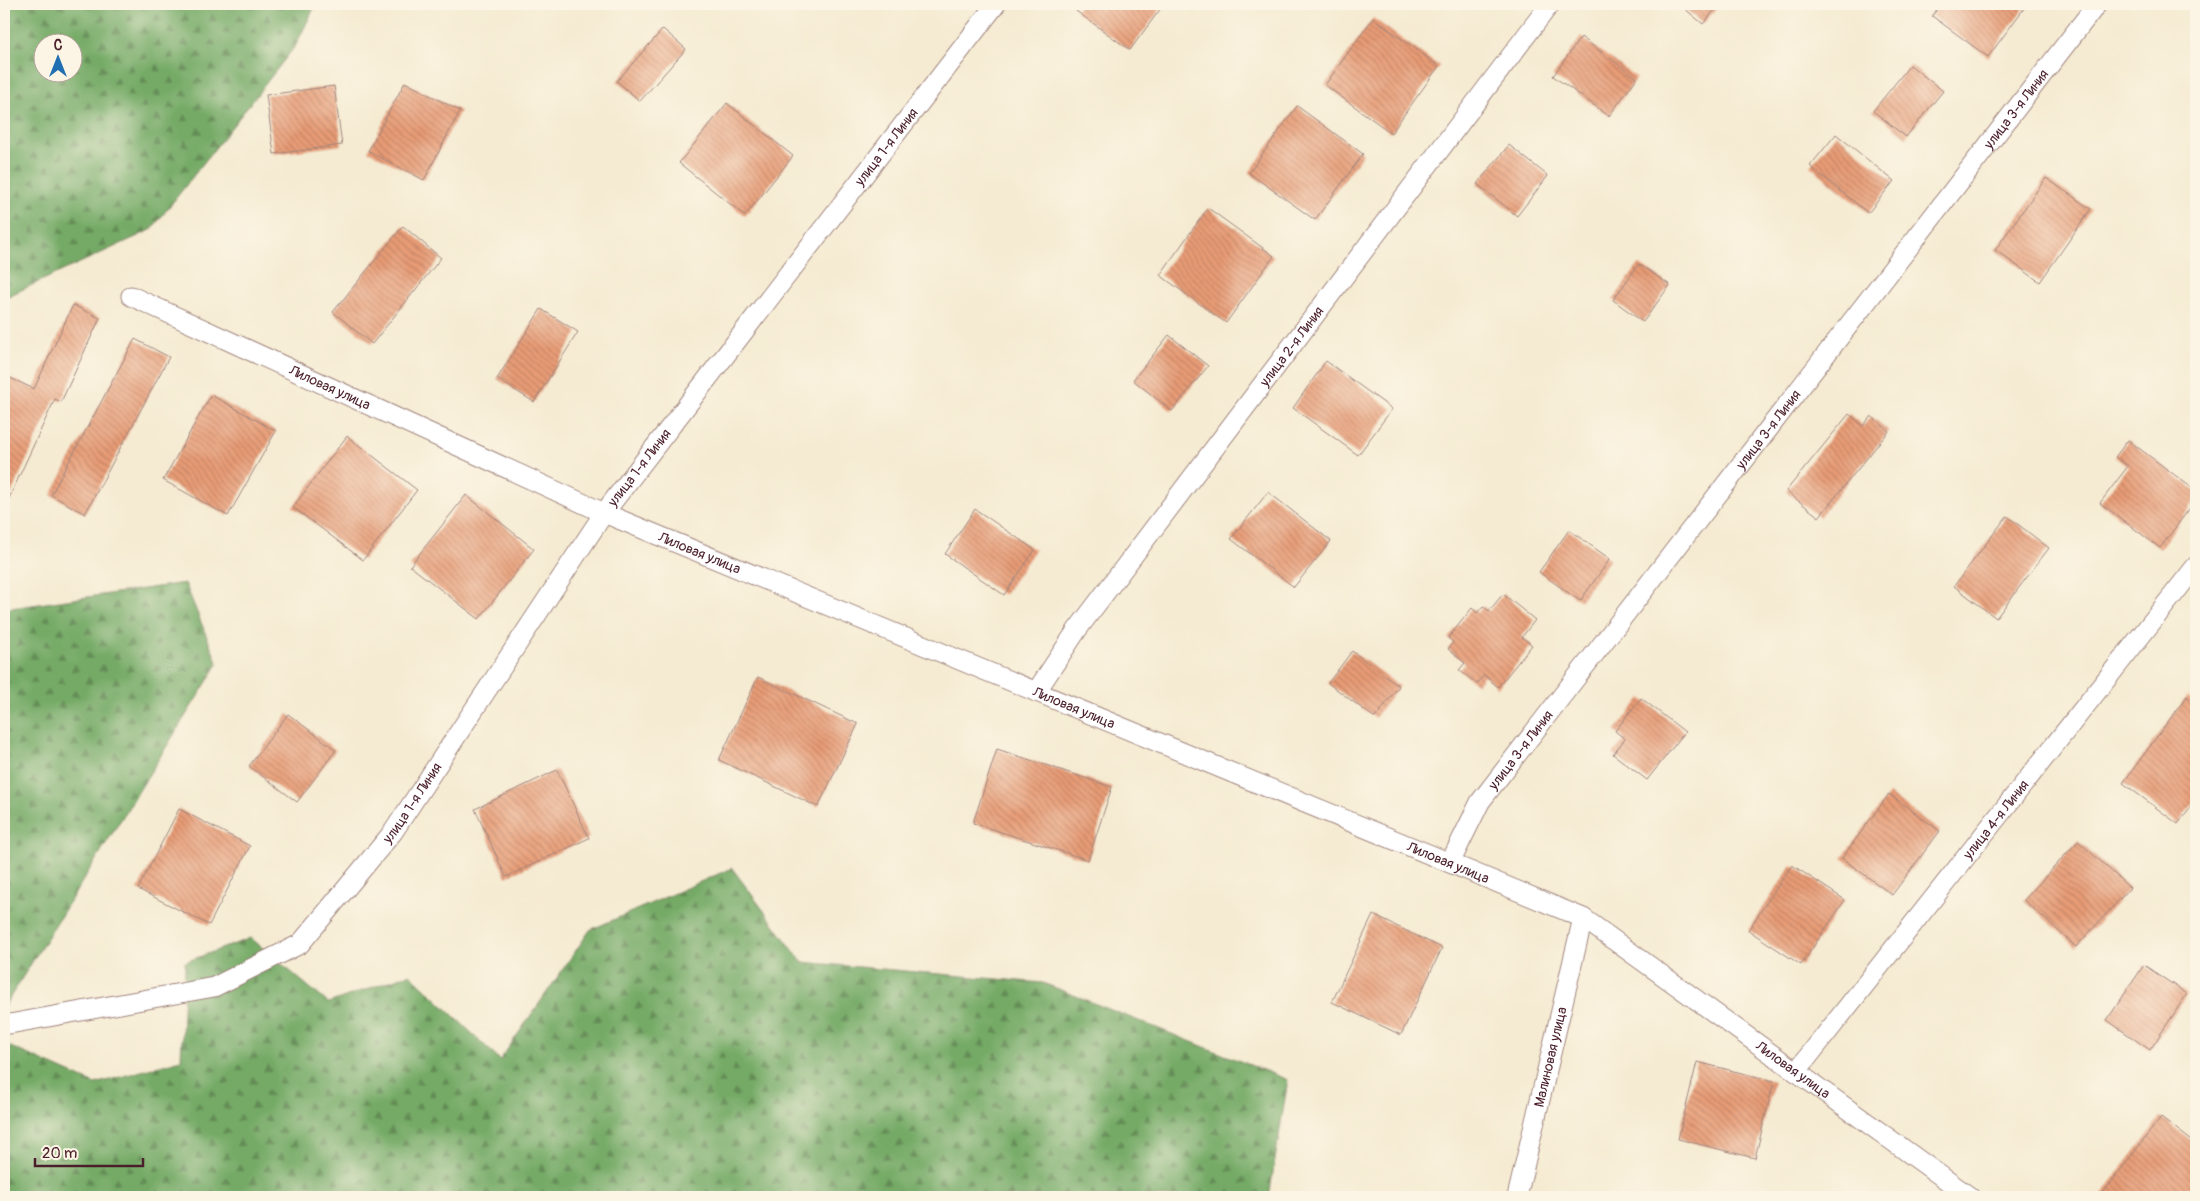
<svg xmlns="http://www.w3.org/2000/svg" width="2200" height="1201" font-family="Pangolin,sans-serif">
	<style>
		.forest { fill: url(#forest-firs); stroke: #606448; fill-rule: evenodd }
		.building { fill: url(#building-back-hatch) }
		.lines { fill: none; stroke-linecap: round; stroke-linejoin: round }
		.service-casing { stroke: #a0857e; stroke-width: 21 }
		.service { stroke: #fff; stroke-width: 19 }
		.labels { text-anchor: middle; stroke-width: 4.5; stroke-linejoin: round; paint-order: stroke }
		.street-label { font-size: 14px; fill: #4a1f2b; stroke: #fcf5e5 }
	</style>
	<defs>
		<pattern id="forest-firs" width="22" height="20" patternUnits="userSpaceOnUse" patternTransform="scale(1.25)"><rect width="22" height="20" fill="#75aa66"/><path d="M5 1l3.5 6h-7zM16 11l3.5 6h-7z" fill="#628a54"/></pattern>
		<pattern id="building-back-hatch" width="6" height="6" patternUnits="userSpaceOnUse" patternTransform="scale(1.25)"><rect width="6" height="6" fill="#e89c76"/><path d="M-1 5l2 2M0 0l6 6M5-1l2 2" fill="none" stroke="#be7f61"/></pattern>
	</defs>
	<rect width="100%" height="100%" fill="#fcf5e5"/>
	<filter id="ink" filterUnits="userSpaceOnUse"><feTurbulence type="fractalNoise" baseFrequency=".02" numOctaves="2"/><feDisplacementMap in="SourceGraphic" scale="10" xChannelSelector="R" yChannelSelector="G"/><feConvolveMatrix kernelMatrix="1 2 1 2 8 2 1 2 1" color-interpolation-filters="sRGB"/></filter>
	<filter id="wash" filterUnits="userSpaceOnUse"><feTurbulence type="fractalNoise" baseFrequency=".0096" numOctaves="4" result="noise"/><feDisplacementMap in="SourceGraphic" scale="20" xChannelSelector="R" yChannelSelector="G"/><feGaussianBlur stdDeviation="1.12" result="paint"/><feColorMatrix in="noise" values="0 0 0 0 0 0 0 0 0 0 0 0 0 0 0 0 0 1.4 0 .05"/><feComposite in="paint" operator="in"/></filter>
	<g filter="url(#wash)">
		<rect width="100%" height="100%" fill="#f5ebd2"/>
		<path class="forest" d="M4,4H316L296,45L151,230L4,298ZM42,42H72V72H42Z
			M185,583L218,664L4,1007V609Z
			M732,868L802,962L1043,983L1288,1080L1269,1197H4V1044L95,1084L181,1060L185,962L251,938L328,1003L410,974L500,1060L590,930Z"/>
		<g id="blocks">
			<path class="building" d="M1081,4H1164L1130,50L1076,11Z
				M1679,4H1720L1703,24Z
				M1941,4H2021L2025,7L1988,57L1932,16Z
				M1373,18L1439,66L1391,133L1325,85Z
				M663,29L686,49L640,101L617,81Z
				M1581,37L1637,78L1609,116L1553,76Z
				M1910,65L1943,91L1906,137L1873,111Z
				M405,82L460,111L424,180L368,151Z
				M334,86L342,145L274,154L266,95Z
				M727,103L793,156L745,216L679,163Z
				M1297,106L1363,154L1315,220L1249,173Z
				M1836,134L1894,181L1868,213L1810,166Z
				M1509,145L1548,176L1517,216L1477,184Z
				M2046,178L2091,209L2040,282L1995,250Z
				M1208,208L1274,256L1226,323L1160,275Z
				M403,226L441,258L372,344L333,312Z
				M1639,264L1670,285L1643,322L1613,300Z
				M73,305L100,318L61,402L55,399L4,509V375L34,389Z
				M541,309L578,332L534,402L497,379Z
				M1169,335L1208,366L1172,411L1133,380Z
				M135,339L169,357L85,514L51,495Z
				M1326,361L1392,409L1358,455L1293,408Z
				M211,395L276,431L228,516L163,480Z
				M1849,414L1863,426L1871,416L1889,431L1819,517L1786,491Z
				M347,436L417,490L363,560L293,507Z
				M2128,440L2196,491V500L2160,548L2100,503L2128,466L2115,457Z
				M1268,492L1331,541L1294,587L1231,539Z
				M466,495L534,549L479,619L410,566Z
				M975,509L1035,550L1004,595L945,554Z
				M2007,516L2049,548L1996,618L1954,586Z
				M1569,530L1610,559L1580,601L1539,572Z
				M1503,594L1535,620L1522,637L1532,645L1498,687L1484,675L1477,684L1459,670L1465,663L1448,649L1453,642L1448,638L1472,608L1477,613L1483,606L1489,611Z
				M1352,651L1399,686L1375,718L1328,683Z
				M758,677L858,724L818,807L719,760Z
				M2187,696L2196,703V799L2178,824L2123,783Z
				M1641,698L1685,732L1647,780L1613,754L1625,739L1615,731Z
				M288,714L336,750L297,802L249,766Z
				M997,749L1112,787L1088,860L973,823Z
				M557,770L589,838L506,877L475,809Z
				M1889,794L1940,831L1892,895L1842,858Z
				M179,809L250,846L209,925L138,889Z
				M2078,841L2130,888L2076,947L2024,900Z
				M1792,865L1845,900L1801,965L1748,930Z
				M1373,915L1442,948L1401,1035L1332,1002Z
				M2144,965L2187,994L2150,1050L2107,1020Z
				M1697,1062L1774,1081L1755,1158L1678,1139Z
				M2161,1117L2196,1144V1197H2100Z"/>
		</g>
	</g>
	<g filter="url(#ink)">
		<use href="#blocks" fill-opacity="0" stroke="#a0857e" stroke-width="1"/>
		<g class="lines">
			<defs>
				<g id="service">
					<path id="s1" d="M131,296L604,513L1583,918L1970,1197"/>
					<path id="s2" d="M1036,692L1077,630L1550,4"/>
					<path id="s3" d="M1450,863L1480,802L2097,4"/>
					<path id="s4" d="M4,1025L214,987L300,944L393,832L604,513L996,4"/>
					<path id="s5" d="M1796,1072L2196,566"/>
					<path id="s6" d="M1517,1197L1583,918"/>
				</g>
			</defs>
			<use href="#service" class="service-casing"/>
			<use href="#service" class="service"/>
		</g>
	</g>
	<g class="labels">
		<g class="street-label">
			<text dy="5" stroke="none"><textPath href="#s3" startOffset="944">улица 3-я Линия</textPath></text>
			<text dy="5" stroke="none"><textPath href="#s4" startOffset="1300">улица 1-я Линия</textPath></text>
			<text dy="5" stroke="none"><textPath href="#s2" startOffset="430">улица 2-я Линия</textPath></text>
			<text dy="5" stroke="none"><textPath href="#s1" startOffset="219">Лиловая улица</textPath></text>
			<text dy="5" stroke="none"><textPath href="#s3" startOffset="539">улица 3-я Линия</textPath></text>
			<text dy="5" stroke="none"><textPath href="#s4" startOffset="895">улица 1-я Линия</textPath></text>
			<text dy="5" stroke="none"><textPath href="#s1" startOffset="624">Лиловая улица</textPath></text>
			<text dy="5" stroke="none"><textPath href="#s1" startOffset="1029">Лиловая улица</textPath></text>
			<text dy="5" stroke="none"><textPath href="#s3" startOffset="134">улица 3-я Линия</textPath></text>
			<text dy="5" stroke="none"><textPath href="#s4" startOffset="490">улица 1-я Линия</textPath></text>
			<text dy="5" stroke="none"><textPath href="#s5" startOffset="322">улица 4-я Линия</textPath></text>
			<text dy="5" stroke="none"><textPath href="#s1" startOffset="1434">Лиловая улица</textPath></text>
			<text dy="5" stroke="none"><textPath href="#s6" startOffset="144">Малиновая улица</textPath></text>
			<text dy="5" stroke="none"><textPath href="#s1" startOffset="1839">Лиловая улица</textPath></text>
		</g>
	</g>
	<rect width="2200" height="1201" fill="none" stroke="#fcf5e5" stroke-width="20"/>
	<g transform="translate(58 58)"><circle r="24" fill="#fcf5e5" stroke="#b59f9b"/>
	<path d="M0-4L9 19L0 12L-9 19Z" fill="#1f6fb2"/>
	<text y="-8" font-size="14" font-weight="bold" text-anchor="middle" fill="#4a1f2b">С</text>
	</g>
	<path d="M35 1158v8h108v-8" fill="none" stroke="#4a1f2b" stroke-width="2.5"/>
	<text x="42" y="1158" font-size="15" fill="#4a1f2b" stroke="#fcf5e5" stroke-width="4" paint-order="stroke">20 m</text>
</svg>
